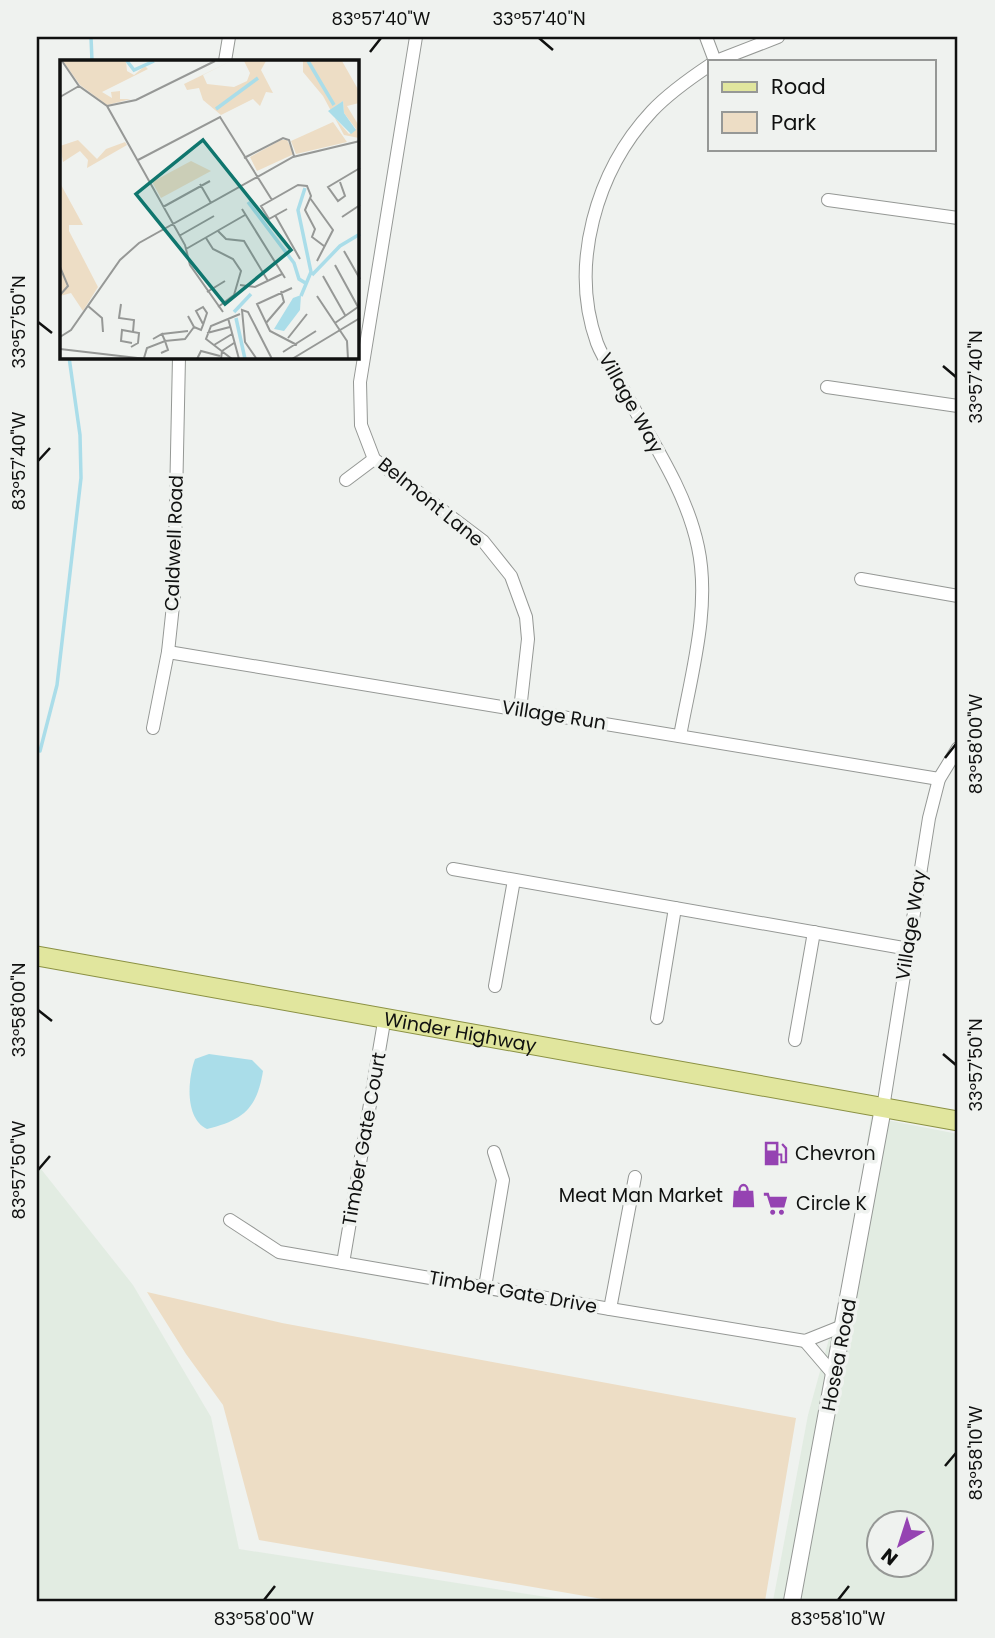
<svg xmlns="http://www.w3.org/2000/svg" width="995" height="1638" font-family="Poppins,sans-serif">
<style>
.built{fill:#e2ece2;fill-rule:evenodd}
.green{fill:#edddc5}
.water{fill:#aadde9}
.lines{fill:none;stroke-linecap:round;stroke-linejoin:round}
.stream{stroke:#aadde9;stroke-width:3.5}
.minor-casing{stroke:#959895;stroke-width:14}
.tertiary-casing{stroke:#959895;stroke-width:18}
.primary-casing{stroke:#8b9143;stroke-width:21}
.minor{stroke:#fff;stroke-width:12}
.tertiary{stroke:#fff;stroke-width:16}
.primary{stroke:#e1e69e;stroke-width:19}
.ticks{fill:none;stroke:#101110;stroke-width:2.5}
.labels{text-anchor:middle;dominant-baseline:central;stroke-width:7;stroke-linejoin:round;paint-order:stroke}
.street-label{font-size:19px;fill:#101110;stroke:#eff2ef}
.poi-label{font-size:19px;fill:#101110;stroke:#eff2ef;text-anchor:start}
.inset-river{fill:none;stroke:#aadde9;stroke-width:3.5}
.inset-road{fill:none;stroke:#969896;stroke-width:2}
.view{fill:#0f766e;fill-opacity:0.15;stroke:#0f766e;stroke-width:3.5}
.inset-edge{fill:none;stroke:#101110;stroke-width:3.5}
.neatline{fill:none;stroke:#101110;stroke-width:2.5}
.ticks-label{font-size:18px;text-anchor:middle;fill:#101110}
</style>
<rect width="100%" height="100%" fill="#eff2ef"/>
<g class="built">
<path d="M871,1117L958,1134V1601H773L808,1415L849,1266ZM880,1522H922V1564H880Z"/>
<polygon points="37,1164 133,1285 211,1417 239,1549 572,1601 37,1601"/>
</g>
<polygon class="green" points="147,1292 282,1323 796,1418 765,1601 614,1601 259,1540 223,1405 186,1354"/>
<path class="water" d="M209,1054L252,1060L263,1071C257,1108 244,1120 207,1129C184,1118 188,1078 195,1059Z"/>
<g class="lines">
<g class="stream">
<polyline points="91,37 92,61"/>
<polyline points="40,751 57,685 81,478 80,435 69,357"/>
</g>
<defs>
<g id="minor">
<polyline points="416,37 360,382 361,425 374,459 483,541 511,576 526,617 528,639 520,710"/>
<polyline points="706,37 715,61"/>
<polyline points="225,61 229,37"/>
<polyline points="716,61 778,37"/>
<polyline points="828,200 958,218"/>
<polyline points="827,387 958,406"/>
<polyline points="346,480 374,459"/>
<polyline points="861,579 958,596"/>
<polyline points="168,652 939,779"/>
<polyline points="153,728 168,652 174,596 179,357"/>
<path d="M680,736C691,675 711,608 698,547C686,490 651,440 623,389C615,375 603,359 597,343C569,265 596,171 652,111C669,93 689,79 710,65"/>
<polyline points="453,869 909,949"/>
<polyline points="495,986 514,880"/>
<polyline points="657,1018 675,908"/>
<polyline points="795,1040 814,932"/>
<polyline points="883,1108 929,818 939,779 958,748"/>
<polyline points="230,1220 279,1252 610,1309 805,1341 845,1325"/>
<polyline points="343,1263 385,1016"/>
<polyline points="485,1287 503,1180 494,1152"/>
<polyline points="610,1309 635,1177"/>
<polyline points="805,1341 835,1376"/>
</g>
<polyline id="tertiary" points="792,1601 883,1108"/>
<g id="primary">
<path id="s1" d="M37,956L958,1121"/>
</g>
</defs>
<use href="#minor" class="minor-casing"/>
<use href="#tertiary" class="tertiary-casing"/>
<use href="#primary" class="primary-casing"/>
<use href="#minor" class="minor"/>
<use href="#tertiary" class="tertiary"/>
<use href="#primary" class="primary"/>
</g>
<path class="ticks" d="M539,38L553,50M370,52L381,38M38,322L52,333M943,366L956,377M38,461L50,448M945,758L956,744M38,1010L52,1021M943,1054L956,1065M38,1170L50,1156M945,1466L956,1453M264,1600L275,1586M838,1600L849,1586"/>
<defs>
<symbol id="fuel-bare" viewBox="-9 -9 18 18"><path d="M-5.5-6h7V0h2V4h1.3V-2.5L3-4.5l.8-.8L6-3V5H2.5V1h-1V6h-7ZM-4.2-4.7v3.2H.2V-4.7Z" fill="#9543b2" stroke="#eff2ef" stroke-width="2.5" paint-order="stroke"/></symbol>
<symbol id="shop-bare" viewBox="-9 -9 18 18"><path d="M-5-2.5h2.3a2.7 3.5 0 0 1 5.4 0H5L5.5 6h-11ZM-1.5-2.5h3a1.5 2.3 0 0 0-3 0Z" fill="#9543b2" stroke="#eff2ef" stroke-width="2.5" paint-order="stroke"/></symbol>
<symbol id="supermarket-bare" viewBox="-9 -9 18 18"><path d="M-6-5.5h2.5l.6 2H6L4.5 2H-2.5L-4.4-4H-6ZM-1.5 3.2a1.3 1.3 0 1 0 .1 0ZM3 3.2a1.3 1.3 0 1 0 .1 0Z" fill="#9543b2" stroke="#eff2ef" stroke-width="2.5" paint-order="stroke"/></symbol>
</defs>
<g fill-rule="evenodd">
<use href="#fuel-bare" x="758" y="1136" width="35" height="35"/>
<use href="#shop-bare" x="726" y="1178" width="35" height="35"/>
<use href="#supermarket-bare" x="758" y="1186" width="35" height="35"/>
</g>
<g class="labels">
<g class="street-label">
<text transform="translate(631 403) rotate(61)">Village Way</text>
<text transform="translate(431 502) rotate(39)">Belmont Lane</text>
<text transform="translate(174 543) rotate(-88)">Caldwell Road</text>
<text transform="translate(554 715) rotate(9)">Village Run</text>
<text transform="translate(911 925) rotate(-81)">Village Way</text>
<text stroke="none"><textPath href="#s1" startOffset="430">Winder Highway</textPath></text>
<text transform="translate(364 1139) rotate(-80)">Timber Gate Court</text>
<text transform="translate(513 1292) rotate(10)">Timber Gate Drive</text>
<text transform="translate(839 1355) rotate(-79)">Hosea Road</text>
</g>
<g class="poi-label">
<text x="795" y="1153">Chevron</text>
<text x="723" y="1195" text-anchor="end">Meat Man Market</text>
<text x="796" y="1203">Circle K</text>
</g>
</g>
<g transform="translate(60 60)">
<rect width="299" height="299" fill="#eff2ef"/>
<path d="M3,1H66L67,11L74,15L85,6L88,9L42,32L52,38L51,32L60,31V39H71L47,45L20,25ZM171,1L143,15L147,24L174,27L187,21L190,13L184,1H206L201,10L213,33L206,32L200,46L193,39L161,55L143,40L139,28L127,30L124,24ZM243,1H282L299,31V43L287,46L299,66V78L284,75L263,36L243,12ZM283,41L284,53L296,69L289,74L269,51ZM273,62L287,82L236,94L231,81ZM18,80L37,99L46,89L65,82L67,85L27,108L28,100L20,91L3,102L0,86ZM221,80H227L234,94L197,111L190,97ZM131,101L151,111L101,138L92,122ZM0,123L23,165H9V171L38,227L23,251L11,233L0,236Z" fill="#edddc5" fill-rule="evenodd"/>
<path d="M283,41L284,53L296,70L291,74L268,51ZM241,235L240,250L224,271L214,269L233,238Z" fill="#aadde9"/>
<path class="inset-river" d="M67,1L74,10L94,1M248,1L274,45M156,49L198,18M188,142L234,203L239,219L247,224M252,215L280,186L300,174M241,236L251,212L238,150L245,128M174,252L191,234M176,258L185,299"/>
<path class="inset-road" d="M2,1L19,26L47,46L125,185L130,205L163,252M0,37L19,26M47,46L76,40L155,1M184,98L223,78L229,80L234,96M78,100L160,57L212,140M280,122L285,136L278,141L268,127L300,108M140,124L151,143M250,138L273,170L257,201M103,147L150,121M182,149L225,218M227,149L209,159L201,146L238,125L247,126L251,136L245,150L255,169L252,177L264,186M215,155L240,199M282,157L300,145M158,171L166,179L184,181L208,221M119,176L154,156M146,178L153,189L173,199L181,211L174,235L158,247M126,189L185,155M284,191L300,219M275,205L298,247M0,207L8,226L0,235M263,216L285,255M180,225L195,227L222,214M232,228L197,244L210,271L237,285M147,232L165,221M257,236L287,281L288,299M61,244L59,258L74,260L73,272M28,246L42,258L43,272M168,258L179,299M206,263L224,242L221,231M275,263L298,247M134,267L141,270L143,265L147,253L143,247L136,251L143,264M147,273L170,267M102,274L128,271M0,277L11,270L60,200L79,183L233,97L300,81M228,278L247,254M93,279L102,274L105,281L125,279L134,267L128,256M154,285L172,274M71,287L78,283L79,273L62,270L61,281L72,283M0,289L86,299M223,292L256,271M84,298L87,288L105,281L108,290L101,293M196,298L185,282L182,250L188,252L212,299M137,299L141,291L160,296M161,299L162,291L174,283M172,299L146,279L151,266L180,254M232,299L300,258"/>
<path class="view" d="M143,80L231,190L165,244L76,134Z"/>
<rect width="299" height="299" class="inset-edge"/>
</g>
<rect width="995" height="1638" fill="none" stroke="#eff2ef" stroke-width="77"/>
<rect x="708" y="60" width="228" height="91" fill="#eff2ef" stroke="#969896" stroke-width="2"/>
<rect x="722" y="82" width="35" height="10" fill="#e1e69e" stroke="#969896" stroke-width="2"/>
<text x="771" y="94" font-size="21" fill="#101110">Road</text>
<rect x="722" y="112" width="35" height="21" fill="#edddc5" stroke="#969896" stroke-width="2"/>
<text x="771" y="130" font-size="21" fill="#101110">Park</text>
<g transform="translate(900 1544) rotate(219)"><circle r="33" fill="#eff2ef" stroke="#969896" stroke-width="2"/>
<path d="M0-5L12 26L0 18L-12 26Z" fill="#9543b2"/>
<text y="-10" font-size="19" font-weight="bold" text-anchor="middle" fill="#101110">N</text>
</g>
<rect x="38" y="38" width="918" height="1562" class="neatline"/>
<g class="ticks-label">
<text x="381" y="25">83°57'40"W</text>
<text x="539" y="25">33°57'40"N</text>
<text transform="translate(19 322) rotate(-90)" y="6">33°57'50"N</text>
<text transform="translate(976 377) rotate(-90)" y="6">33°57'40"N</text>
<text transform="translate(19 461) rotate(-90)" y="6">83°57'40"W</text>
<text transform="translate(976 744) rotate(-90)" y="6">83°58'00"W</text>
<text transform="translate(19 1010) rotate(-90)" y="6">33°58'00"N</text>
<text transform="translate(976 1065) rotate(-90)" y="6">33°57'50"N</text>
<text transform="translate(19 1170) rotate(-90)" y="6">83°57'50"W</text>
<text transform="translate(976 1453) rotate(-90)" y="6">83°58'10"W</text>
<text x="264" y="1625">83°58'00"W</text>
<text x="838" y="1625">83°58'10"W</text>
</g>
</svg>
